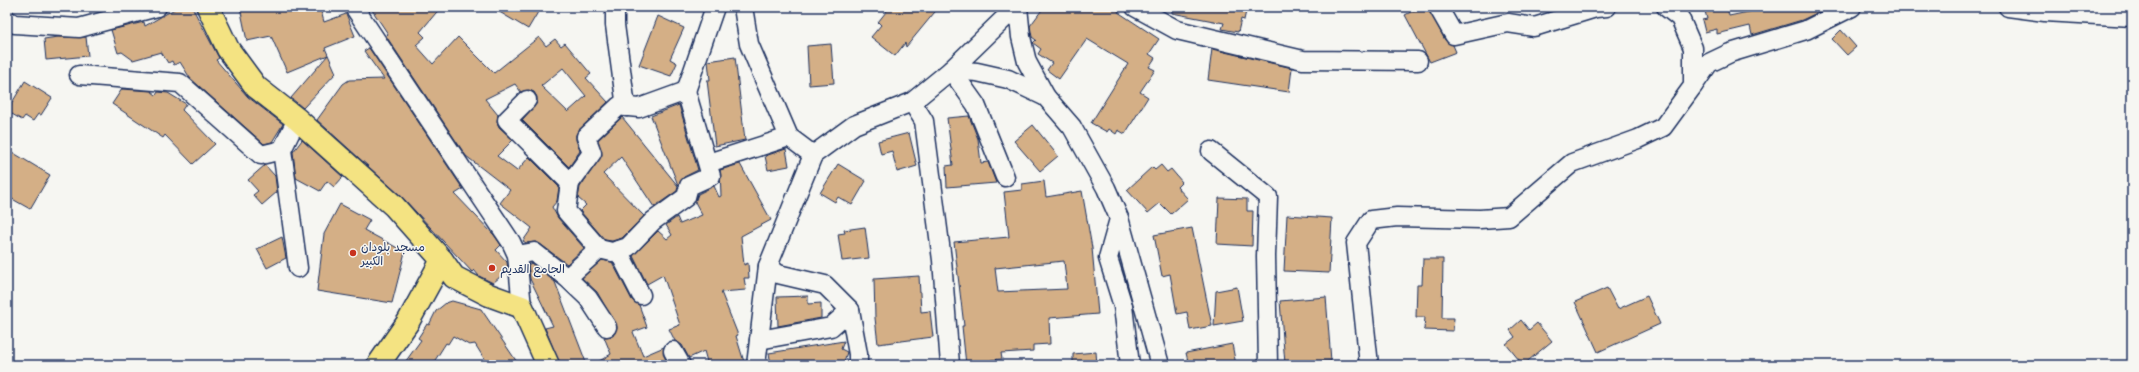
<svg xmlns="http://www.w3.org/2000/svg" width="2139" height="372" font-family="Mali,'Playpen Sans Arabic',sans-serif">
<style>
.building{fill:#d4af86;stroke:#1b2f5e;fill-rule:evenodd}
.lines{fill:none;stroke-linecap:round;stroke-linejoin:round}
.minor-casing{stroke:#1b2f5e;stroke-width:21}
.major-casing{stroke:#1b2f5e;stroke-width:25}
.minor{stroke:#f6f6f2;stroke-width:18}
.major{stroke:#f4e382;stroke-width:22}
.poi-dot{fill:#c8321e;stroke:#f6f6f2;stroke-width:1.5}
.labels{text-anchor:middle;dominant-baseline:central;stroke-width:3;stroke-linejoin:round;paint-order:stroke}
.poi-label{font-size:12px;fill:#1b2f5e;stroke:#f6f6f2;text-anchor:start}
</style>
<rect width="100%" height="100%" fill="#f6f6f2"/>
<filter id="ink" filterUnits="userSpaceOnUse"><feTurbulence type="fractalNoise" baseFrequency=".025" numOctaves="2"/><feDisplacementMap in="SourceGraphic" scale="8" xChannelSelector="R" yChannelSelector="G"/><feConvolveMatrix kernelMatrix="1 2 1 2 8 2 1 2 1" color-interpolation-filters="sRGB"/></filter>
<g filter="url(#ink)">
<g class="building">
<polygon points="178,7 192,7 219,58 216,60 248,97 283,124 272,142 264,144 190,78 180,62 174,65 172,61 168,63 161,52 133,60 122,52 118,53 111,30 144,22 145,26"/>
<polygon points="240,7 320,7 324,22 346,14 347,16 355,36 325,48 336,73 303,108 291,98 328,55 287,72 271,36 247,41"/>
<path d="M370,7H441L420,32L425,37L416,45L433,64L458,37L494,73L539,37L546,46L555,39L561,46L565,43L591,74L586,78L608,102L579,130L576,135V140L580,151L569,167L522,120L537,103V97L534,92L529,90L521,92L515,84L485,99L498,115L497,122L499,127L513,140L497,156L517,171L529,157L559,187L557,201L552,207L558,218L584,248L567,264L540,244L536,242L526,243L523,241L532,228L500,203L510,190L466,156L386,36L388,34ZM563,68L586,96L568,112L541,86Z"/>
<polygon points="491,7 541,7 528,29"/>
<polygon points="890,7 939,7 906,47 905,43 895,56 871,37 881,25 878,22"/>
<polygon points="1044,7 1121,7 1118,12 1159,39 1149,54 1155,58 1149,67 1155,70 1140,92 1148,97 1125,134 1118,130 1116,134 1109,129 1107,132 1091,123 1128,64 1087,39 1059,79 1047,70 1052,63 1038,54 1041,49 1033,43 1036,40 1032,37 1030,26"/>
<polygon points="1172,7 1247,7 1244,20 1241,19 1238,32 1222,29 1224,23 1172,13"/>
<polygon points="1420,7 1428,7 1445,40 1453,45 1456,52 1430,62 1405,15"/>
<polygon points="1727,7 1729,16 1758,10 1758,7 1829,7 1802,20 1752,35 1750,26 1717,34 1717,29 1705,32 1702,20 1707,19 1705,11"/>
<polygon points="658,16 684,28 670,59 677,63 671,76 639,65"/>
<polygon points="1841,30 1856,47 1847,55 1832,39"/>
<polygon points="58,37 86,37 88,56 46,60 44,39"/>
<polygon points="831,44 834,83 809,85 807,46"/>
<polygon points="369,48 463,189 455,194 494,235 501,245 496,250 507,262 508,270 493,283 479,276 474,270 472,272 402,197 317,120 343,84 349,80 384,79 364,51"/>
<polygon points="1212,49 1292,68 1289,92 1208,80"/>
<polygon points="735,57 745,140 715,146 707,80 710,80 708,61"/>
<polygon points="25,81 52,98 41,115 38,114 33,121 25,116 22,120 7,111"/>
<polygon points="122,89 151,91 156,95 158,92 168,93 186,104 182,110 215,144 193,164 165,135 163,138 112,104"/>
<polygon points="679,105 698,170 684,177 678,185 651,116"/>
<polygon points="969,116 978,139 981,163 988,162 996,183 947,187 946,166 953,165 947,118"/>
<polygon points="622,117 678,186 677,191 654,207 621,157 603,174 644,216 622,238 612,241 605,240 580,211 586,205 578,198 580,187 602,155 598,140"/>
<polygon points="1033,125 1058,156 1040,171 1014,141"/>
<polygon points="909,133 917,166 897,172 892,151 881,154 878,141"/>
<polygon points="302,140 343,177 334,187 327,181 320,191 296,178 293,152"/>
<polygon points="7,149 50,175 30,209 7,196"/>
<polygon points="786,149 789,166 768,170 765,156"/>
<polygon points="740,164 771,220 741,236 744,265 748,263 749,278 744,278 746,290 721,292 738,335 736,336 745,365 708,365 704,351 689,358 682,345 675,341 669,329 680,325 663,275 647,284 633,256 658,231 667,239 672,235 666,225 677,217 680,224 702,215 695,202 698,194 714,186 719,197 721,196 720,170"/>
<polygon points="838,164 866,181 852,205 838,197 835,202 820,193"/>
<polygon points="265,165 275,176 277,192 262,205 253,195 258,191 248,180"/>
<polygon points="1161,165 1167,172 1171,169 1182,182 1177,187 1188,199 1171,214 1160,203 1148,213 1127,190 1152,167 1155,170"/>
<path d="M1044,181L1046,197L1082,191L1092,248L1098,314L1049,318L1050,344L1033,345V351L1001,353L1002,359L991,360L992,365H966L962,326H964L954,242L1009,237L1004,192L1022,190V184ZM1064,261L1067,289L998,292L995,268Z"/>
<polygon points="1219,198 1247,199 1247,211 1253,211 1252,246 1217,244"/>
<polygon points="340,204 370,220 364,230 405,252 392,303 317,291 324,234"/>
<polygon points="1287,215 1332,218 1329,273 1284,271"/>
<polygon points="865,227 869,258 842,261 838,234 845,233 844,230"/>
<polygon points="1192,228 1212,326 1190,330 1187,312 1177,314 1170,274 1162,276 1154,235"/>
<polygon points="282,237 286,258 267,268 257,249"/>
<polygon points="1423,259 1443,259 1442,318 1454,318 1453,331 1424,330 1425,317 1416,317 1417,285 1422,285"/>
<polygon points="602,260 612,262 632,300 639,305 647,327 633,332 643,356 664,347 664,356 669,365 593,365 611,354 604,337 613,336 617,327 597,292 582,278"/>
<polygon points="531,263 555,282 587,365 560,365 545,328 553,326 530,279 528,265"/>
<polygon points="919,276 921,312 930,311 933,337 878,344 875,318 874,279"/>
<polygon points="1237,287 1243,321 1214,326 1216,291"/>
<polygon points="1607,288 1618,309 1647,296 1660,324 1598,352 1575,302"/>
<polygon points="808,296 808,304 821,303 821,318 778,326 777,297"/>
<polygon points="1326,297 1331,361 1285,364 1280,301"/>
<polygon points="452,301 481,309 519,365 488,365 475,344 469,345 453,336 448,344 446,343 432,365 403,365 421,340 418,338 427,324 429,325 436,311 446,303"/>
<polygon points="1521,320 1529,330 1537,323 1552,341 1523,365 1506,344 1515,337 1510,330"/>
<polygon points="844,341 841,349 847,352 843,365 771,365 769,353"/>
<polygon points="1232,344 1236,365 1189,365 1186,353"/>
<polygon points="1096,352 1097,365 1073,365 1073,354"/>
</g>
<g class="lines">
<defs>
<g id="minor">
<polyline points="354,7 511,242 517,255 522,307"/>
<polyline points="615,7 615,25 626,107"/>
<polyline points="743,7 749,44 789,137 813,155"/>
<polyline points="1018,7 1021,37 1027,62 1046,97"/>
<polyline points="1135,7 1177,30 1303,60 1418,61"/>
<polyline points="1438,7 1454,35 1508,23 1534,27 1596,8 1607,7"/>
<polyline points="2008,7 2045,12 2132,17"/>
<polyline points="7,20 15,24 79,28 157,7"/>
<polyline points="951,70 977,72 1008,79 1046,97 1072,127 1106,188 1119,218 1160,365"/>
<polyline points="951,70 976,105 1005,177"/>
<polyline points="79,75 180,83 261,155 282,150"/>
<polyline points="1693,86 1709,63 1730,53 1806,30 1852,7"/>
<polyline points="527,100 507,120 570,183 566,211 599,249 567,278"/>
<polyline points="912,102 924,121 942,260 950,365"/>
<polyline points="297,119 282,150 298,268"/>
<polyline points="1211,151 1268,197 1266,256 1268,365"/>
<polyline points="708,163 789,137"/>
<polyline points="570,183 592,153 586,137 619,106 639,108 686,91 715,7"/>
<polyline points="1119,219 1108,258 1123,306 1130,365"/>
<polyline points="599,249 612,252 628,247 653,221 686,197 689,186 711,176 686,91"/>
<polyline points="618,250 641,295"/>
<polyline points="517,255 534,252 567,278 588,298 607,327"/>
<polyline points="768,266 778,274 825,285 850,310 858,354 858,365"/>
<polyline points="759,340 831,327 850,310"/>
<polyline points="673,351 681,365"/>
<polyline points="756,365 768,266 813,155 854,125 912,102 951,70 1016,7"/>
<polyline points="1369,365 1356,243 1371,220 1397,217 1480,219 1509,217 1572,163 1638,139 1663,127 1693,86 1693,48 1680,18 1666,7"/>
</g>
<g id="major">
<polyline points="208,7 228,49 256,87 297,119 394,206 442,260"/>
<polyline points="378,365 408,322 442,260 454,277 489,295 522,307 548,365"/>
</g>
</defs>
<use href="#minor" class="minor-casing"/>
<use href="#major" class="major-casing"/>
<use href="#minor" class="minor"/>
<use href="#major" class="major"/>
</g>
</g>
<g class="poi-dot">
<circle cx="353" cy="253" r="4"/>
<circle cx="492" cy="268" r="4"/>
</g>
<g class="labels">
<g class="poi-label">
<text x="361" y="246">مسجد بلودان<tspan x="361" dy="14">الكبير</tspan></text>
<text x="500" y="268">الجامع القديم</text>
</g>
</g>
<rect width="2139" height="372" fill="none" stroke="#f6f6f2" stroke-width="24"/>
<rect x="12" y="12" width="2115" height="348" fill="none" stroke="#1b2f5e" stroke-width="1.5" filter="url(#ink)"/>
</svg>
